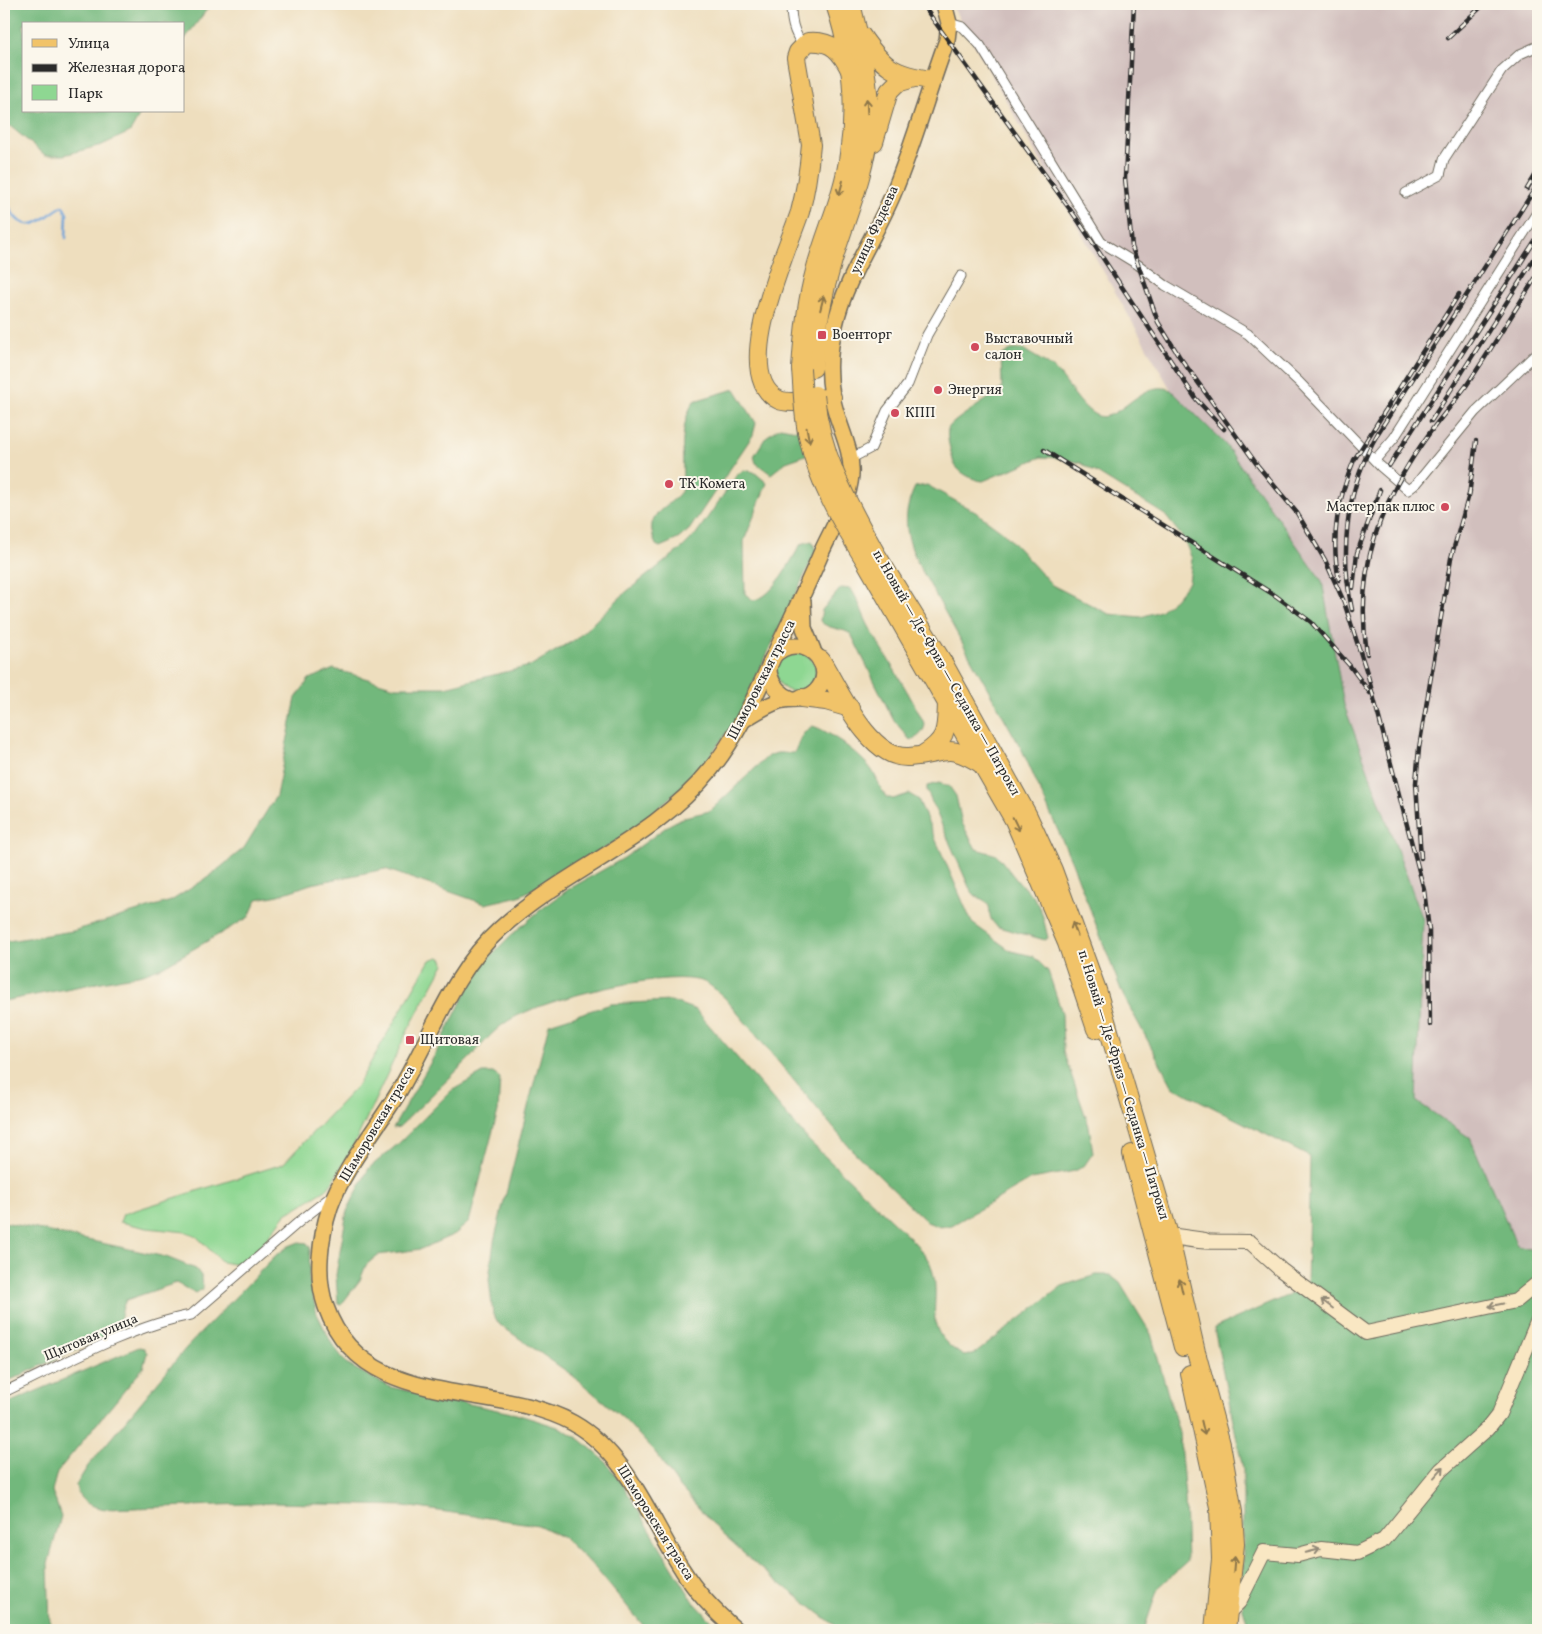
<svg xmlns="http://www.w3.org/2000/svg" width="1542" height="1634" font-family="Vollkorn,serif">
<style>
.industrial{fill:#d1bfbd}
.green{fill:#8ed792;stroke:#5c815e}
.forest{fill:#72b87c;stroke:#4e7254}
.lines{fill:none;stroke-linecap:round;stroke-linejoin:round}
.stream{stroke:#6ba1d8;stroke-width:2.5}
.street-casing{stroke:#6f6a5e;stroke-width:11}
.secondary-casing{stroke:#6f6a5e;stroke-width:16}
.primary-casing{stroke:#6f6a5e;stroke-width:18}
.highway-casing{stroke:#6f6a5e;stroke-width:20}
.street{stroke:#fff;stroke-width:9}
.secondary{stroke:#f9e7c3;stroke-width:14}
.primary{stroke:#f1c369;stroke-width:15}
.highway{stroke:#f1c369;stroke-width:18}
.rail-casing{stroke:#2b2b2b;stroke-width:4.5}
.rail{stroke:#fbf7ec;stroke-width:2.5;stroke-dasharray:8;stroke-linecap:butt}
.highway-bridge-casing{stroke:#6f6a5e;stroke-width:20;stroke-linecap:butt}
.highway-bridge{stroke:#f1c369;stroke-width:18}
.oneway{stroke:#8e774a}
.oneway2{stroke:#928977}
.poi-dot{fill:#d1495b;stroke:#fbf7ec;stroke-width:2}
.labels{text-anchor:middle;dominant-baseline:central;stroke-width:4;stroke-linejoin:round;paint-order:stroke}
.street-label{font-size:14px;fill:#2b2b2b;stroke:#fbf7ec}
.poi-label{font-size:14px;fill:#2b2b2b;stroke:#fbf7ec;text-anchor:start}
</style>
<rect width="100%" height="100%" fill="#fbf7ec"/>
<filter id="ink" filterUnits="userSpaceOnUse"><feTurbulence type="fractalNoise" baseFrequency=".02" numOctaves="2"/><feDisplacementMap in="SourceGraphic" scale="10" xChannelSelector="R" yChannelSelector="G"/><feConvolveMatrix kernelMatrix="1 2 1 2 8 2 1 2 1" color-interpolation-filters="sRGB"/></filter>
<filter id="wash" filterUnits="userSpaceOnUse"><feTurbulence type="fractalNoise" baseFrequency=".0096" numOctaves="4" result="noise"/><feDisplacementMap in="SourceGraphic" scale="20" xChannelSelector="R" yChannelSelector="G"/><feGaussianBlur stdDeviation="1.12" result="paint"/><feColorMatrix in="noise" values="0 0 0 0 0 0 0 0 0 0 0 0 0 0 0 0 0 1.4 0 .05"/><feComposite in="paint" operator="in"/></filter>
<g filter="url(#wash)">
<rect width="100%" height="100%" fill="#eedebe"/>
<polygon class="industrial" points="951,4 1538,4 1538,1251 1517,1246 1470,1138 1416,1101 1423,920 1344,705 1322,581 1225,444 1171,390"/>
<g class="green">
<circle cx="796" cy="672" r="20"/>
<polygon points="439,957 443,959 444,964 407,1032 350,1153 334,1179 326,1190 286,1214 262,1245 243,1260 233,1264 222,1262 195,1235 186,1232 147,1228 120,1222 123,1214 283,1164 357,1086 430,960"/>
</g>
<g class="forest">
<polygon points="4,4 211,4 184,40 184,24 24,24 24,111 142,111 130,132 102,145 64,155 45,155 4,121"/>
<path d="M1023,349C1033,356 1044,361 1053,368C1067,380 1081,410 1098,416C1119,423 1143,377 1171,390L1225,444L1322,581L1344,705L1423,920L1416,1101L1470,1138L1517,1246L1538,1251V1630H1250L1243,1609V1469L1214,1328L1307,1287L1310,1157L1173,1087L1123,995L1072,862L1022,750L916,560C905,532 902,515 915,487L927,485L977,513L1003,532L1052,585L1109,614L1141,617L1160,611L1175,599L1189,582L1192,559L1184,539L1165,515L1081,463L1060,458L1041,457L983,481C972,480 955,471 953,460C951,451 946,438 948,429C950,421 992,398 1002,388L1001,356L1010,350Z"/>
<path d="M735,389L756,423L753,435L689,530L678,539L660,547L656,545C641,511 669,510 682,490C685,460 677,428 694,401Z"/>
<polygon points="780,427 802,431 806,455 786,462 771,474 756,463 754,456 766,437"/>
<path d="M744,470L754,472L767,483L744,541L745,594L753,600C773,599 791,560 801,544L812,541L816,551L737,718L711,755L687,782L634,830L560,876L519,896L485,904L385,869L311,884L279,895L257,899L249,917L164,966L143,974L4,1001V944L8,941L73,931L171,901L210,876L244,848L276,796L296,698L309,679L334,669L395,687H445L530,666L576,639L626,592L682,548L696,534L738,474Z"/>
<path d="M841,588L851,589C860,602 863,617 871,630C889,662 909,692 925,725C923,733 918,738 910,740L893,719L851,634C840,627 829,630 820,621L822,610Z"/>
<path d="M812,726C827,729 865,758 873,772C878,780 880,789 886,797L893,799L909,794L918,799L972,923L1011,951L1033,956L1048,971L1062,1013L1063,1051L1089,1126L1093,1153L1084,1166L1075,1171L1032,1179L952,1225L940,1227L927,1222L851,1149L725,998C719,993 711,985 704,982C668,968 536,1000 505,1023C492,1032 481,1046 470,1058C446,1081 423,1104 399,1127L393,1128L436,1053L472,980L483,964L508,938L539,911L569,889L624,858L669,825L684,817L710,811L768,756L777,753H794L803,734Z"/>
<path d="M939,783L949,786L956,796L962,823L976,849L997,855L1019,883L1033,896L1042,913L1048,938L1045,940L998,927C985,917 993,911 987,903C984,899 980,899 976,896C973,894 971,890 969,887L927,791V786Z"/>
<path d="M671,1001L696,1010L809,1141L916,1244C920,1250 927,1257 930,1263C946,1304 915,1327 964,1356L976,1353L1062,1286L1096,1275H1110L1120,1283L1151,1334L1179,1433L1185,1497L1187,1562L1158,1588L1144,1630H841L760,1568L723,1535L678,1485L655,1452L624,1419L572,1375L500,1325L493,1315L489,1279L494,1241L549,1024L611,1004Z"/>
<polygon points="483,1073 493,1073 500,1078 498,1111 469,1222 455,1234 421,1249 378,1255 366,1265 360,1280 341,1305 338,1304 336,1275 347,1211 369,1168 398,1144 451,1091"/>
<path d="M4,1222L166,1257L196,1269L202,1277L203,1289L195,1293L176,1283L126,1300C120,1311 122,1323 114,1332L4,1383Z"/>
<path d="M299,1242L307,1243L310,1247L309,1279L317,1314L332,1344L348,1365L390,1387L516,1414L561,1428L581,1440L605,1461L624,1487L693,1601L720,1630H647L596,1569L564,1538L538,1525L404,1506L275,1503L105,1509C90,1506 78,1502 76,1485L88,1466L186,1348L275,1256L289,1246Z"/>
<polygon points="139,1347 144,1348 147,1353 143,1368 57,1472 52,1491 61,1516 48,1564 50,1630 4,1630 4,1405"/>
</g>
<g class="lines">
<path class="stream" d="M4,175L6,178C2,195 12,231 36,223C46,219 53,211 63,206L67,214L66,238"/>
</g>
</g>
<g filter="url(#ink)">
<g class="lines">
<defs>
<g id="street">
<path d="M791,4C791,20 793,32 803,45"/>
<polyline points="949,23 963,27 980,45 1101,242 1137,264 1165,285 1248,334 1299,382 1380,466 1408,490 1417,483 1475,412 1538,352"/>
<polyline points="1406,193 1440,175 1444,159 1502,70 1520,54 1538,46"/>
<polyline points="850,459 871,448 887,411 908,384 927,335 961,276"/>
<polyline points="1375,460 1394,438 1538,211"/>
<path d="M4,1392C59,1366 131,1326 191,1315L300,1221L333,1195"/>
</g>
<g id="secondary">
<path d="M1205,1240L1169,1235C1194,1244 1224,1241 1250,1242L1281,1270L1366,1333L1516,1301L1538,1283"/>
<polyline points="1228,1613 1239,1602 1264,1552 1298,1555 1321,1549 1357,1553 1384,1540 1441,1470 1488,1428 1499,1414 1538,1320"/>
</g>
<g id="primary">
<polyline points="803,601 804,628 813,650"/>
<path d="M745,719C756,712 767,705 779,701C792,698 806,701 816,691C838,669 809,636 783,649C758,662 770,691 792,699"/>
<path d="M736,1630C715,1612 696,1592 682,1569C650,1519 628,1454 573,1423C495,1380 363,1413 326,1307C315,1276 320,1238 330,1207C343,1169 377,1128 398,1093C431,1038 452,972 500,929C567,868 653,841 711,769C737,737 754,699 771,662C788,625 806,589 822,551C833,527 849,502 851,475C853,448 836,422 832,396C828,373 829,348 835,325C845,279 875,237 893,194C914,144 928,91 947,40L949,23L944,4"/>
</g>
<g id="highway">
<path d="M861,35C883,67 893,75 932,80"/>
<polyline points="874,142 889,91 897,83 914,78"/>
<path d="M813,368C816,331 822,296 833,260C846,217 866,173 869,128C871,87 861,43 851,4"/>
<path d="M801,369C803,336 806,303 815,271C825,232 844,195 849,154C857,104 851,52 835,4"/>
<path d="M832,397C820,399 790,405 779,400C728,376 788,249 800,212C806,190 809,167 811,145L796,58L798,52L808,42C832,40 841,51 851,72"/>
<polyline points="876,554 944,664 1027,814 1053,870 1097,990 1169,1235 1196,1352 1221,1444 1233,1512 1235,1544 1226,1630"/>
<polyline points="866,562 1014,820 1067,943 1096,1029"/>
<path d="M821,660C839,689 869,760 909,757C949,754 945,741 985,766"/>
<polyline points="802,698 826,701 850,708"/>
<path d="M924,754C948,739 946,729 947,703"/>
<polyline points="1132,1154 1183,1347"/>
<polyline points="1190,1374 1219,1507 1221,1559 1214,1630"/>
</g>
</defs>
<use href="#street" class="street-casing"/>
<use href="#secondary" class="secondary-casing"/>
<use href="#primary" class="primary-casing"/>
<use href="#highway" class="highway-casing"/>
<use href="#street" class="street"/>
<use href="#secondary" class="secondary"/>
<use href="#primary" class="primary"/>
<use href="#highway" class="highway"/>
<defs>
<g id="rail">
<polyline points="922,4 1079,222 1196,399 1224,429"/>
<polyline points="1134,4 1125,178 1132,247 1158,322 1179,356 1258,466 1297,513 1325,560 1344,602 1368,676 1424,890 1429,930 1430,1025"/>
<polyline points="1448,38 1484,4"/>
<polyline points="1527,189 1538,171"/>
<polyline points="1431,421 1538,253"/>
<polyline points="1044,450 1276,596 1311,622 1350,666 1370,693"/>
<polyline points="1389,466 1538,236"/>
<polyline points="1469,496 1476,441"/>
<path d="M1339,580C1330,537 1338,499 1354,460L1459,294"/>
<polyline points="1353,588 1357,553 1380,490"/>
<path d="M1352,610C1339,547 1346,489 1378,433L1538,184"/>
<path d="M1367,654C1354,567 1380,501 1431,431C1442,416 1455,401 1466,386C1491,350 1514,311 1538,274"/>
<polyline points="1421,858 1416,783 1419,748 1451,558 1470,491"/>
</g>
</defs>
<use href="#rail" class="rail-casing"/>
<use href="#rail" class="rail"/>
<defs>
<g id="highway-bridge">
<path d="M801,369C803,392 803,415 808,437C818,483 842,523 866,562"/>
<path d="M815,395C820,455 848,503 876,554"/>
</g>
</defs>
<use href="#highway-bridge" class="highway-bridge-casing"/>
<use href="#highway-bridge" class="highway-bridge"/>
</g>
<defs><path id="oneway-shaft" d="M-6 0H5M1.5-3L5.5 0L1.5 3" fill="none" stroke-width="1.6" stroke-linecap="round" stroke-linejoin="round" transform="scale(1.25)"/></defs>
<g class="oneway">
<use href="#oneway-shaft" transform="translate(867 106) rotate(-93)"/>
<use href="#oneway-shaft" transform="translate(841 188) rotate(105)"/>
<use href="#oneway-shaft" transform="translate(822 303) rotate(-76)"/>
<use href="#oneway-shaft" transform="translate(808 435) rotate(79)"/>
<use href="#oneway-shaft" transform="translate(1016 824) rotate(64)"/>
<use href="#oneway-shaft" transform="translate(1075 929) rotate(-110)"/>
<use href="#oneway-shaft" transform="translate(1181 1286) rotate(-103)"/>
<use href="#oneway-shaft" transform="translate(1203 1428) rotate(77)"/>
<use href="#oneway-shaft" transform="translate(1234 1564) rotate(-85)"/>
</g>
<g class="oneway2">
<use href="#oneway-shaft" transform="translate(1327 1304) rotate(-143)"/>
<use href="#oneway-shaft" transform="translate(1496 1305) rotate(168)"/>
<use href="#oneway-shaft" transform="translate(1439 1472) rotate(-48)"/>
<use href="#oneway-shaft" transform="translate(1313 1551) rotate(-14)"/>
</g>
</g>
<g class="poi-dot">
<rect x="817" y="330" width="10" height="10" rx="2.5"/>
<circle cx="975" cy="347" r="5"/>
<circle cx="938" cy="390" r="5"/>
<circle cx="895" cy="413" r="5"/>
<circle cx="669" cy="484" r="5"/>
<circle cx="1445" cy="507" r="5"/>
<rect x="405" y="1035" width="10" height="10" rx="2.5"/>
</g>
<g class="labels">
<g class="street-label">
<text transform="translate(875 230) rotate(-65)">улица Фадеева</text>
<text transform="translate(946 673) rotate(60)">п. Новый — Де-Фриз — Седанка — Патрокл</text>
<text transform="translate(762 680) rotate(-63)">Шаморовская трасса</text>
<text transform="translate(1123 1085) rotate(73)">п. Новый — Де-Фриз — Седанка — Патрокл</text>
<text transform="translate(378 1124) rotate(-59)">Шаморовская трасса</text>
<text transform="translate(91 1338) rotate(-23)">Щитовая улица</text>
<text transform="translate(655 1523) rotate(58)">Шаморовская трасса</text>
</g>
<g class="poi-label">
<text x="832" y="335">Военторг</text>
<text x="985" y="339">Выставочный<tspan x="985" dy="16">салон</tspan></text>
<text x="948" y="390">Энергия</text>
<text x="905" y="413">КПП</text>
<text x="679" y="484">ТК Комета</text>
<text x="1435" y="507" text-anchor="end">Мастер пак плюс</text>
<text x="420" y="1040">Щитовая</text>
</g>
</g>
<rect width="1542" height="1634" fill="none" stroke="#fbf7ec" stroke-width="20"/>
<rect x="22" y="22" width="162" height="90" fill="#fbf7ec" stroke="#a8a59f"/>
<rect x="32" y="39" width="25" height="8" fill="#f1c369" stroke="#a8a59f"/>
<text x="68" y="48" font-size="15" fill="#2b2b2b">Улица</text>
<rect x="32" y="64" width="25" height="8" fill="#2b2b2b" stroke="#a8a59f"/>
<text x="68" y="72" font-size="15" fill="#2b2b2b">Железная дорога</text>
<rect x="32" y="85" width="25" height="15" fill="#8ed792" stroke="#a8a59f"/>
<text x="68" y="98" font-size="15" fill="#2b2b2b">Парк</text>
</svg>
